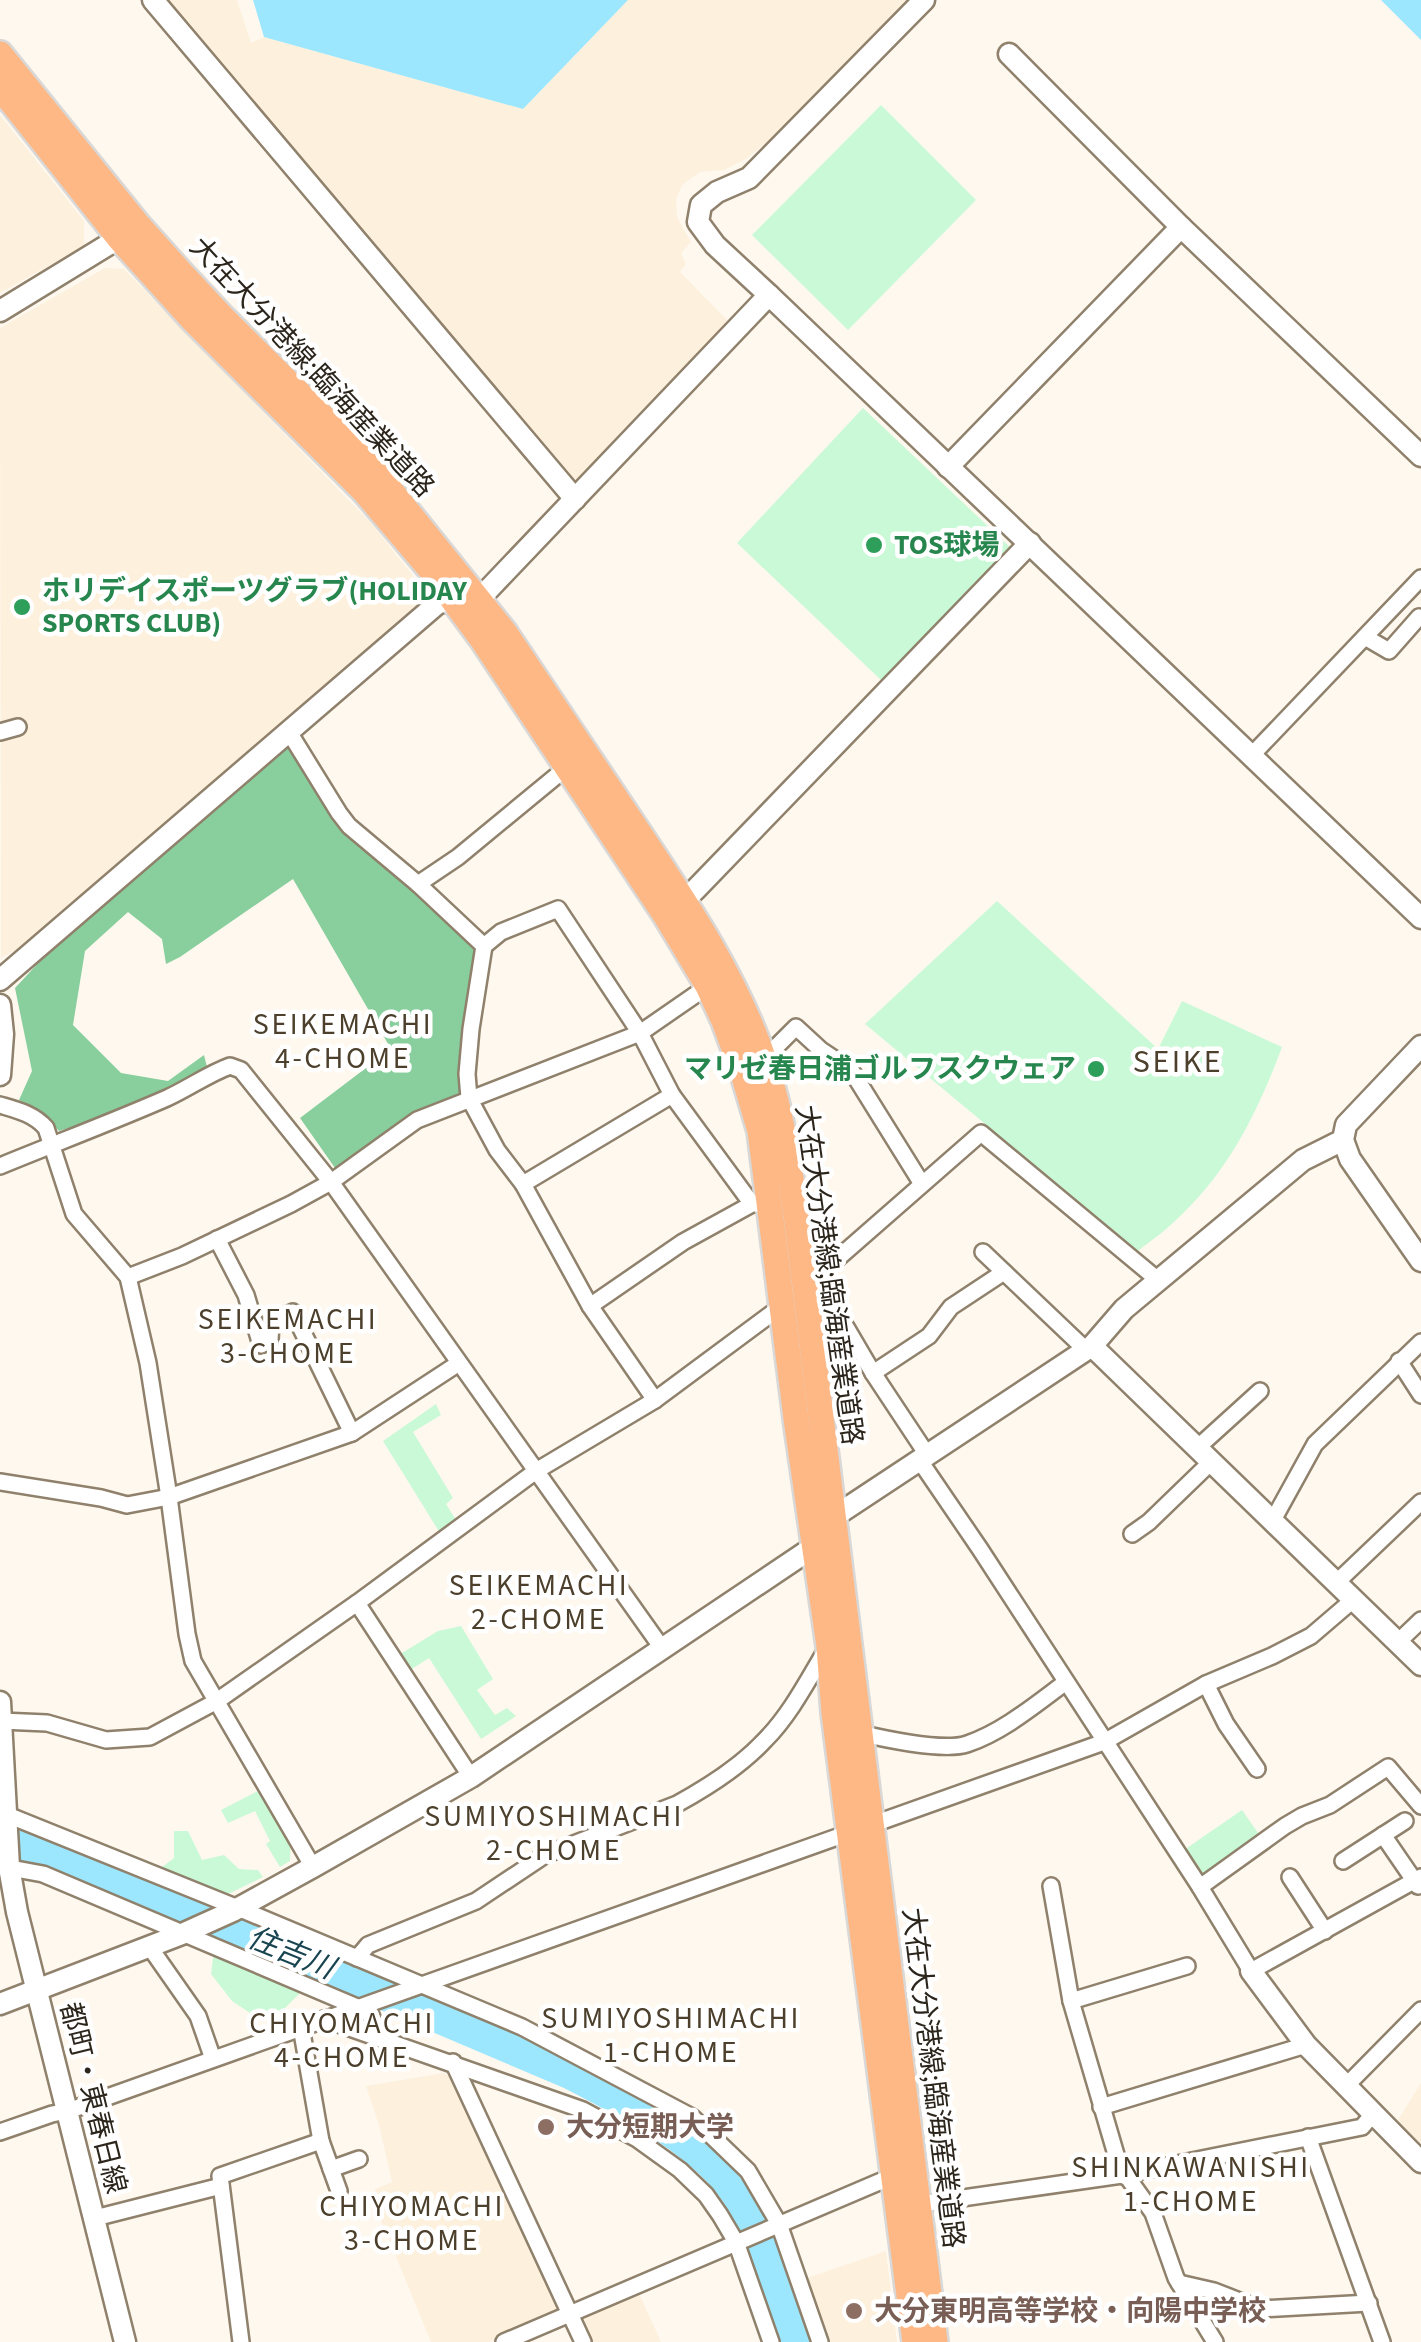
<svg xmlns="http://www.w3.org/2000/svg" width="1421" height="2342" font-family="'Source Sans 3','Noto Sans JP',sans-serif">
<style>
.built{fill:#fdf1de}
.green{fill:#c9f9d6}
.forest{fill:#88cf9d}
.water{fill:#9ce7fe}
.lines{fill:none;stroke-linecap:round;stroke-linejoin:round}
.minor-casing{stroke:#8f816b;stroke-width:20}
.tertiary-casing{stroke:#8f816b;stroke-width:25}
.primary-casing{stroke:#d9d8d6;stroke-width:30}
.minor{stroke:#fff;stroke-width:15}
.tertiary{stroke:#fff;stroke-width:20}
.primary{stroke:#fdb886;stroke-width:25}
.leisure-dot{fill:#2e9e5b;stroke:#fff;stroke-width:4}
.education-dot{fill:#8d6e63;stroke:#fff;stroke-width:4}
.labels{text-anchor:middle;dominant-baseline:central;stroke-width:9;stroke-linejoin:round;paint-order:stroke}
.street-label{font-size:28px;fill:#2b251c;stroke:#fff}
.leisure-label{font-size:28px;font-weight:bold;fill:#27864d;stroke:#fff;text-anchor:start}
.education-label{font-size:28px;font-weight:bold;fill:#785e54;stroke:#fff;text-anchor:start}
.neighbourhood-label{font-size:30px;letter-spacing:2.5px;fill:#4c3f2b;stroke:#fff}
.water-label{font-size:30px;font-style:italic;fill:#194551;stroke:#fff}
.quarter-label{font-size:32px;letter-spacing:2.5px;fill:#4c3f2b;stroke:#fff}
</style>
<rect width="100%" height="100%" fill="#fff8ef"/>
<g class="built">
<polygon points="164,0 237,0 251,43 264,37 523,109 628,0 908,0 787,126 746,159 724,170 700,172 682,185 676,200 677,217 691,242 681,253 686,264 680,272 732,325 582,480 566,478"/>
<polygon points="0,115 84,221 84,246 0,293"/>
<polygon points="105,268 124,269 372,524 421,586 419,603 21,947 1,958 0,328"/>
<polygon points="444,2073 451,2077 559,2309 555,2315 489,2342 431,2342 380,2218 375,2189 392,2182 379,2125 366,2086"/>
<polygon points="1421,2083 1421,2147 1396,2123"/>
<polygon points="886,2251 897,2342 826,2342 804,2279"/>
<polygon points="638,2291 661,2342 593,2342 582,2319 584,2314"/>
</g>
<g class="green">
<polygon points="881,105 976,200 848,330 752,235"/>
<polygon points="863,408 1011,548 882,681 737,543"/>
<path d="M997,901L1158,1049L1182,1001L1282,1047C1258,1112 1228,1173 1175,1221C1164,1232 1150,1241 1138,1251L865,1024Z"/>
<polygon points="436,1404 441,1415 413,1432 453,1498 446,1504 456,1520 440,1533 383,1441"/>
<polygon points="461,1626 493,1679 477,1690 495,1715 507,1708 516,1716 481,1739 429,1658 407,1672 397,1656 438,1631"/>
<polygon points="262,1789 291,1831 290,1861 280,1867 266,1844 270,1841 255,1811 228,1823 221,1810"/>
<polygon points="1242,1810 1261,1837 1205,1876 1199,1874 1184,1850"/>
<polygon points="174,1831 188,1831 202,1860 224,1855 239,1869 258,1870 263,1877 220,1898 167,1875 162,1867 174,1858"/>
<polygon points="214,1950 306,1987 283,2010 253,2015 232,2001 211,1974"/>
</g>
<polygon class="forest" points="291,743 345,829 480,948 465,1094 413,1118 335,1168 300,1118 391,1049 293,879 180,957 166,964 162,939 128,912 85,951 73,1025 121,1073 168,1081 204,1055 208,1071 133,1108 59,1131 46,1117 19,1100 32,1071 15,988 56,944"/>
<g class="water">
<polygon points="253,0 628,0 523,109 264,37"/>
<polygon points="1381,0 1421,0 1421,40"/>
<path d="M0,1824L54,1842C173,1891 293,1940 412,1990C518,2035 663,2087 739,2176C778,2222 792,2287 812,2342H779C762,2295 750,2240 721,2199C688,2152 614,2114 564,2088L96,1889L0,1855Z"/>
</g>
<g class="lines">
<defs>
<g id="minor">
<polyline points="1365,637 1389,651 1419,617 1421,618"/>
<polyline points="0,732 18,727"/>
<polyline points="289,732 339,813 349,826 418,884 484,946 471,1029 467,1074 469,1098 497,1150 523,1184 590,1306 655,1400"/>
<polyline points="1251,756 1421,578"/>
<polyline points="418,884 458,857 566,768"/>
<polyline points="484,946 501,932 558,909 640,1033 672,1095 752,1204"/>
<polyline points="760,1063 796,1027 821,1050 851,1070 922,1184"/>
<path d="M0,1105C17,1110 34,1114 46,1128L74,1214L128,1277L148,1363L169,1497L187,1634L193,1661L313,1867"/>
<path d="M0,1166C56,1143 112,1122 167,1098C189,1088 208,1074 230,1066L241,1070L331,1182L662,1648"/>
<polyline points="523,1184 672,1095"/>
<polyline points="217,1239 246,1295 261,1345 270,1340 271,1323 293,1312 352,1433"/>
<polyline points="983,1252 1086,1350"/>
<polyline points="128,1277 182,1256 291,1204 331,1182 417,1120 640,1033 708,986"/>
<polyline points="814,1279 826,1293 873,1373 928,1456"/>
<polyline points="805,1287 981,1133 1158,1280"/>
<polyline points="590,1306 683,1242 752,1204 761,1204"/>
<polyline points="1399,1361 1421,1395"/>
<polyline points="873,1373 929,1336 951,1307 1004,1272"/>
<polyline points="1196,1449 1260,1391"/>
<polyline points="920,1461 980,1549 1200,1887 1251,1971 1421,1877"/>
<polyline points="0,1482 101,1498 127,1505 169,1497 352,1433 459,1363"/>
<polyline points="1272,1522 1315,1444 1421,1342"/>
<polyline points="1132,1534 1149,1522 1210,1463"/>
<polyline points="1336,1583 1421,1502"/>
<polyline points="357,1603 471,1777"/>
<polyline points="1397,1643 1421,1620"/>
<polyline points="1206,1684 1226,1724 1257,1769"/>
<polyline points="1,1721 47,1723 106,1740 150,1737 217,1701 357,1603 536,1471 655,1400 783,1305"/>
<path d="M859,1733C885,1739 943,1752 967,1744C1003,1732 1036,1704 1066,1682"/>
<polyline points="0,1812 238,1908 522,2027 692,2117 748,2171 779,2224 820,2342"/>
<polyline points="1383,1835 1418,1886"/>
<polyline points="1343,1861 1405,1821"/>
<polyline points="0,1866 43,1874 357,2007 371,2015 381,2039"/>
<polyline points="1290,1877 1325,1931"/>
<polyline points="1051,1886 1071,2001 1122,2175 1128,2178 1153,2213 1176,2278 1215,2342"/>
<polyline points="1200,1887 1285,1826 1302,1816 1330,1805 1388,1767 1421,1806"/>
<polyline points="149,1946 198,2016 213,2059"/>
<path d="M357,1958L368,1945L476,1901L545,1855L677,1804C708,1787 741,1766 765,1740C790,1715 808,1680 826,1650"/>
<polyline points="1071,2001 1187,1966"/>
<polyline points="324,2019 583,2110 637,2139 680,2170 706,2195 720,2215 736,2242 771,2342"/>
<polyline points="301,2027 321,2141 339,2191"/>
<polyline points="453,2062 583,2342"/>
<polyline points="1345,2087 1421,2010"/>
<polyline points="1101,2107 1306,2045"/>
<polyline points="0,2132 52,2114 68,2111 1104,1742 1206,1684 1272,1656 1311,1636 1353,1600"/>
<polyline points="1308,2137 1382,2342"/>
<polyline points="331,2169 359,2159"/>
<polyline points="914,2205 1122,2175 1362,2127 1373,2114"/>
<polyline points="95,2218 221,2186"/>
<polyline points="1179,2283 1214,2291 1260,2309 1369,2303"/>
<polyline points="241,2342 220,2176 321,2141"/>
<polyline points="504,2342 893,2176 901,2175"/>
</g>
<g id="tertiary">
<polyline points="153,0 575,499"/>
<polyline points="1009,54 1181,227 1421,456"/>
<polyline points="769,295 715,245 698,222 701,205 717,192 749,178 924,0"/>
<polyline points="0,311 129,232"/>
<polyline points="948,467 1181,227"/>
<polyline points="673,911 695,890 1030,543"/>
<path d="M0,980L437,604C453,596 471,600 487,591L769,295L1421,918"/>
<polyline points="0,1005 3,1034 0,1075"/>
<polyline points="1421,1046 1346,1125 1343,1140 1350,1159 1421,1261"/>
<polyline points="1092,1346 1421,1665"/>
<polyline points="0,1702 9,1867 17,1912 125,2342"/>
<polyline points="1251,1971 1306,2045 1421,2162"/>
<polyline points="0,2004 182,1934 233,1911 313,1867 471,1777 815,1546 832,1518 1092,1346 1124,1309 1303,1160 1343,1140"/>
</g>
<g id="primary">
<path d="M0,54L138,225L181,273L223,318L355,449L383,481L505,633C550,701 596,768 641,836C689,908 737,980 765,1063C789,1135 795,1212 805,1287L935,2342"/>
<polyline points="0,87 120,239 192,319 365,492 431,570 482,639 666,916 708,986 724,1021 742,1070 760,1131 797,1426 829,1646 834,1713 915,2342"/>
</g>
</defs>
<use href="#minor" class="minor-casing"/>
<use href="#tertiary" class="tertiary-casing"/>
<use href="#primary" class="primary-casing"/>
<use href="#minor" class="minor"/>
<use href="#tertiary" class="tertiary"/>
<use href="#primary" class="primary"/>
</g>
<g class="leisure-dot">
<circle cx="874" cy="545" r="10"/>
<circle cx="22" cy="607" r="10"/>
<circle cx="1096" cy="1069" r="10"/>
</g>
<g class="education-dot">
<circle cx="546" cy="2127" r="10"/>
<circle cx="854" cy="2311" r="10"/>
</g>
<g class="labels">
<g class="street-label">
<text transform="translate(312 367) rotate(47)">大在大分港線;臨海産業道路</text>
<text transform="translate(829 1275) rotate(82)">大在大分港線;臨海産業道路</text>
<text transform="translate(933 2078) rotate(83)">大在大分港線;臨海産業道路</text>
<text transform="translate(93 2098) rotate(76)">都町・東春日線</text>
</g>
<g class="leisure-label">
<text x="894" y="545">TOS球場</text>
<text x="42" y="591">ホリデイスポーツグラブ(HOLIDAY<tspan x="42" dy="32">SPORTS CLUB)</tspan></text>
<text x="1076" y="1069" text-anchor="end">マリゼ春日浦ゴルフスクウェア</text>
</g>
<g class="education-label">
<text x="566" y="2127">大分短期大学</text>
<text x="874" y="2311">大分東明高等学校・向陽中学校</text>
</g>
<g class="neighbourhood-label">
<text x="343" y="1024">SEIKEMACHI<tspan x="343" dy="34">4-CHOME</tspan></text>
<text x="288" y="1319">SEIKEMACHI<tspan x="288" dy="34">3-CHOME</tspan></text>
<text x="539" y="1585">SEIKEMACHI<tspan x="539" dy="34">2-CHOME</tspan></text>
<text x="554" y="1816">SUMIYOSHIMACHI<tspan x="554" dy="34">2-CHOME</tspan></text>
<text x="671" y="2018">SUMIYOSHIMACHI<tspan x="671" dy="34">1-CHOME</tspan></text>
<text x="342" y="2023">CHIYOMACHI<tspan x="342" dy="34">4-CHOME</tspan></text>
<text x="1191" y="2167">SHINKAWANISHI<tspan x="1191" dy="34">1-CHOME</tspan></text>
<text x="412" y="2206">CHIYOMACHI<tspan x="412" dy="34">3-CHOME</tspan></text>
</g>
<g class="water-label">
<text transform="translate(291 1953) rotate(22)">住吉川</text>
</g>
<g class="quarter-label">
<text x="1178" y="1062">SEIKE</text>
</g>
</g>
</svg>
